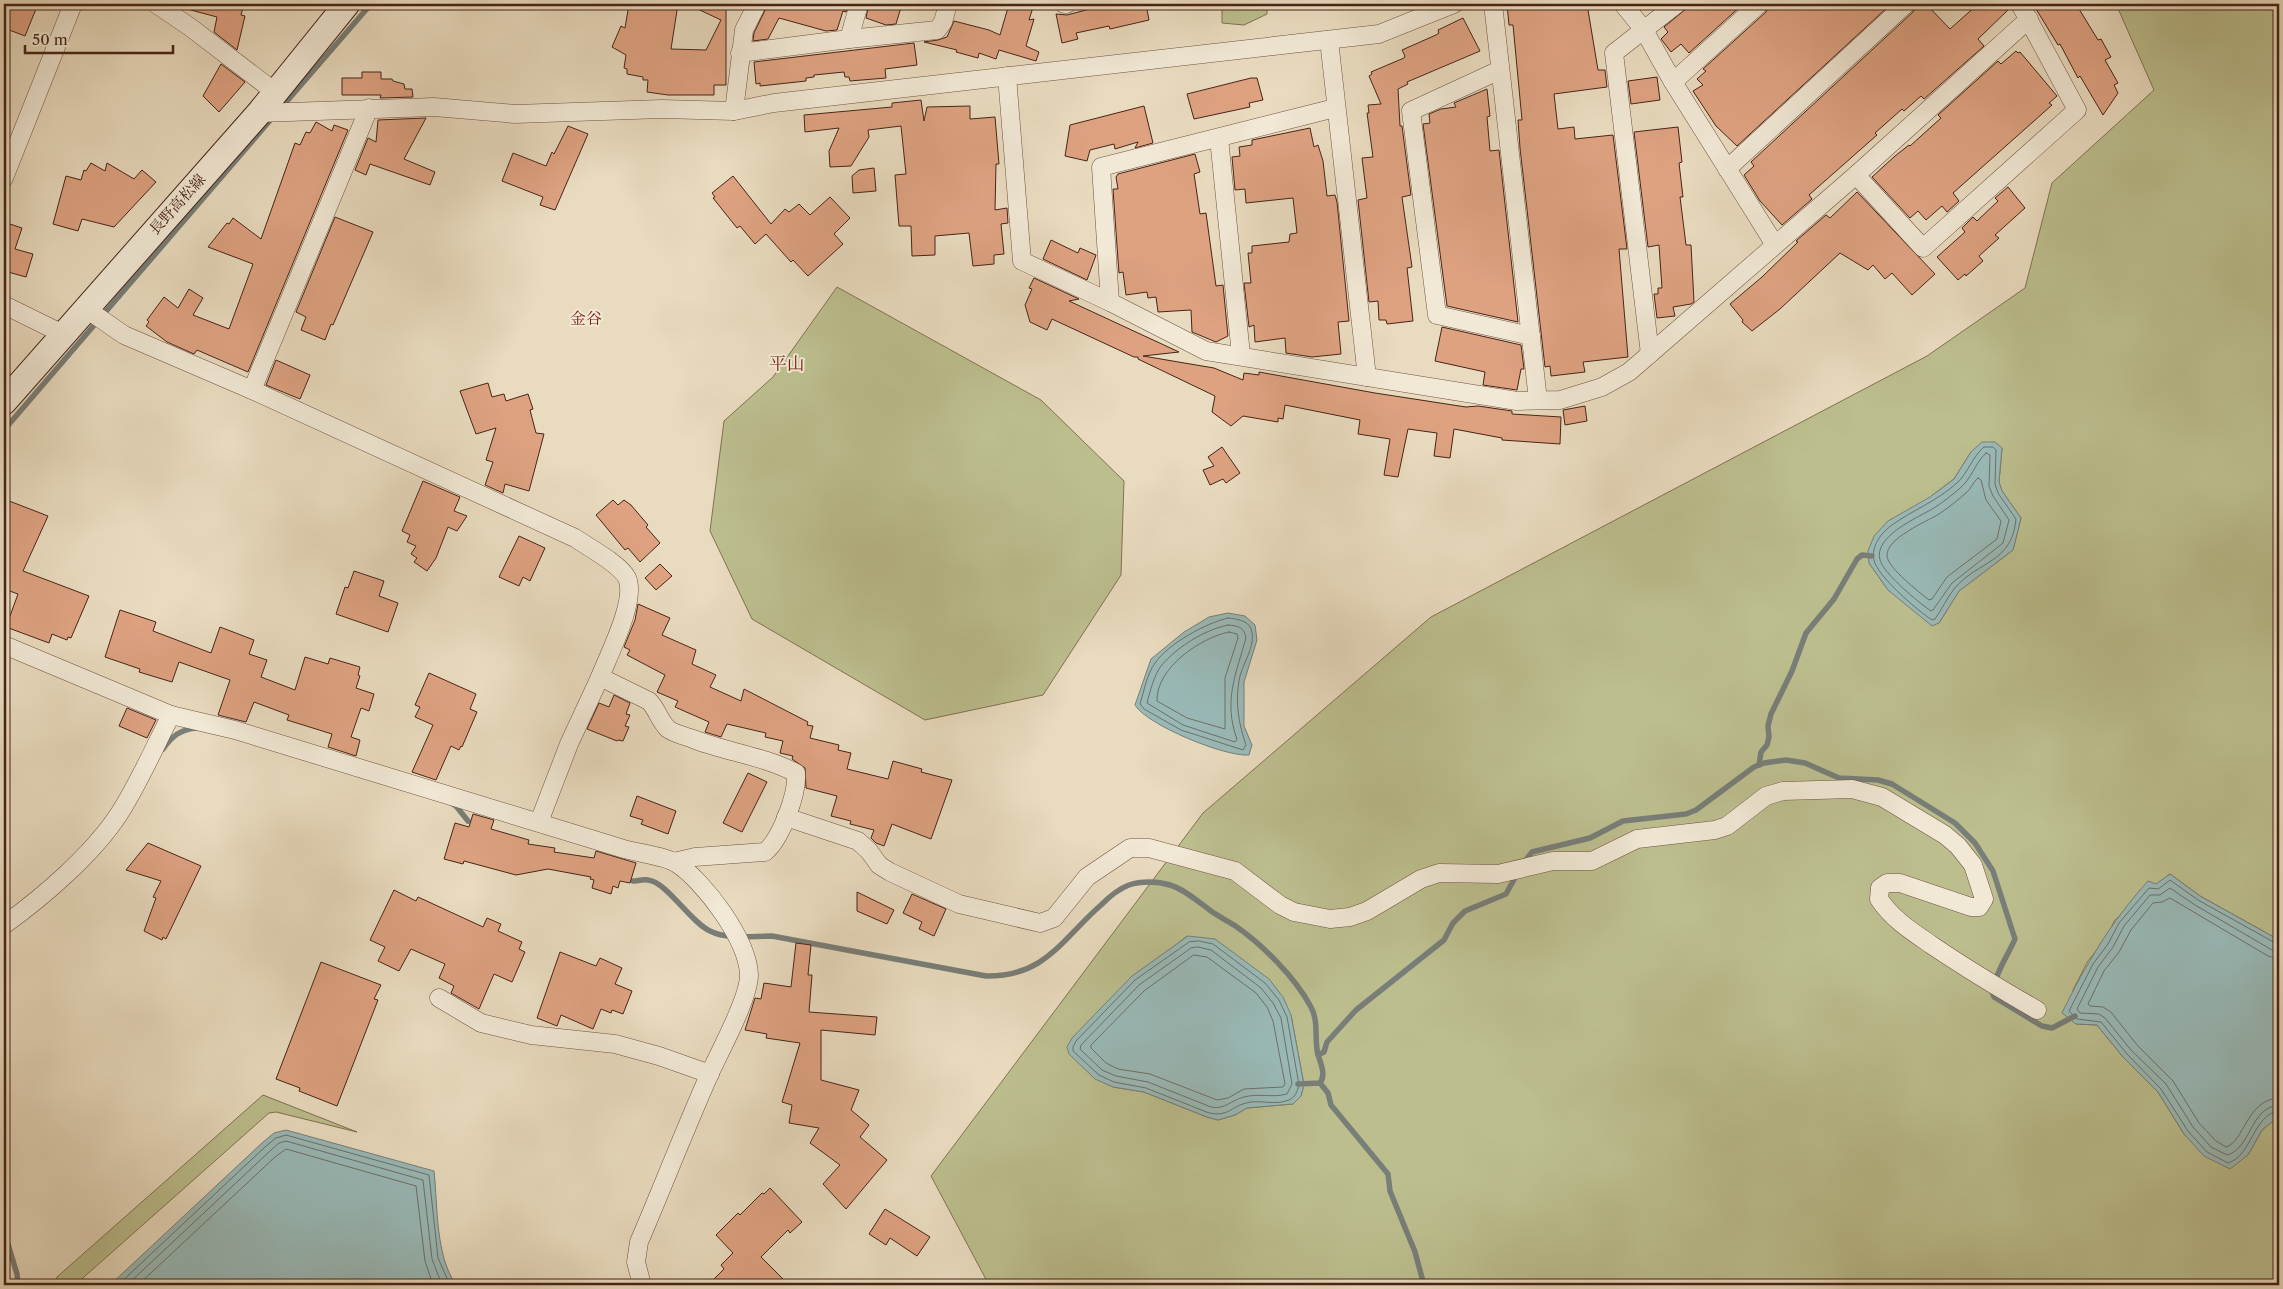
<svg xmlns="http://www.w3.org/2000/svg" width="2283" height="1289" font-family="'Libre Caslon Text','Noto Serif JP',serif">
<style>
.green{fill:#bcbe8e;stroke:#827152;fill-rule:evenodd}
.water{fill:#99bab8;stroke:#787e78}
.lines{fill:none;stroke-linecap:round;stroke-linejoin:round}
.shore{stroke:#706f68;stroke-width:1}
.stream{stroke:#787e78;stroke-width:5.5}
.building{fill:#dea281;stroke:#472417}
.minor-casing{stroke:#705241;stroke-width:19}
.secondary-casing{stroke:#472417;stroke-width:27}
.minor{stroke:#f1e8d5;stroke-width:18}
.secondary{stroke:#f1e8d5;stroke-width:25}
.labels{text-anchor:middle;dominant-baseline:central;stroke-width:4;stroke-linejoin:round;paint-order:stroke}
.street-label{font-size:15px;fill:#472417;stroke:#f1e8d5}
.neighbourhood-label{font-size:16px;fill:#7a1f14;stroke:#f1e8d5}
.quarter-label{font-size:18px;fill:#7a1f14;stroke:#f1e8d5}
</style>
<rect width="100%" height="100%" fill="#e9dbbf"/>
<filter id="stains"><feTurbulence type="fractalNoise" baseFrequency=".004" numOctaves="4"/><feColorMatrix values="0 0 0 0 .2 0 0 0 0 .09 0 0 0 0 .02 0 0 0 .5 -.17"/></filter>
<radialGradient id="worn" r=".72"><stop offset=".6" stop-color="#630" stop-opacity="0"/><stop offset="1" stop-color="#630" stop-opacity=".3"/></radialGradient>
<g class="green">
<polygon points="1222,4 1267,4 1267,14 1244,25 1222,23"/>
<path d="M2116,4H2279V940L2200,896L2170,874L2115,920L2104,941L2088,961L2073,990L2076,1024L2097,1025L2123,1057L2158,1092L2184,1134L2248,1155L2262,1130L2279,1116V1285H989L931,1176L1203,813L1431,617L1927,356L2025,288L2052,183L2154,90ZM2002,448L1999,482L2002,491L2021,518L2013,550L1959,591L1939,623L1888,590L1869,563L1930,497L1954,479L1971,452ZM1187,936L1291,1015L1304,1085L1301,1096L1293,1104L1247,1108L1235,1115L1218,1120L1207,1117L1144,1092L1113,1087L1161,957Z"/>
<polygon points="837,287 1041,400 1124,481 1121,575 1043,695 925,720 752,619 710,531 724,421 773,377"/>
<polygon points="263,1095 357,1132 276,1112 269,1113 75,1285 54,1285 57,1277"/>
</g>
<g class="water">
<polygon points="1982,442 1995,442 2002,448 1999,482 2002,491 2021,518 2013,550 1959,591 1939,623 1932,626 1888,590 1869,563 1868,551 1874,536 1888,521 1930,497 1954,479 1971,452"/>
<path d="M1228,613L1245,616L1255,625L1257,640L1244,682V726L1252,745L1249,755C1225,757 1147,725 1135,705L1151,659L1184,632L1209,617Z"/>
<path d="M2170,874L2200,896L2279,940V1116L2262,1130L2248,1155L2230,1169L2204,1156L2184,1134L2158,1092L2123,1057L2097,1025L2076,1024L2062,1013C2086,964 2111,922 2148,881L2156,884Z"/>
<polygon points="1188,936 1215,939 1269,979 1283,997 1291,1015 1304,1085 1301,1096 1293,1104 1247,1108 1235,1115 1218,1120 1207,1117 1144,1092 1113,1087 1095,1079 1069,1054 1067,1047 1072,1038 1132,976"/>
<path d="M286,1130L434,1171C438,1207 435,1254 456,1285H110L262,1143L274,1133Z"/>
</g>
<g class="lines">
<g class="shore">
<path d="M1984,447H1993L1996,450L1995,484L1998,493L2016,519C2012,564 1978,560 1954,589C1947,598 1942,609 1935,619L1932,620C1918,611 1877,576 1874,560C1871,546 1881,533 1892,525C1913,510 1937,501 1957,483C1968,473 1972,457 1984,447Z"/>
<path d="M1986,453L1990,455L1989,486L1993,496L2009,520L2003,543L1952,583L1933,610L1931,611C1918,602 1884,574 1880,560C1873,536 1919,517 1934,508C1943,502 1951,496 1959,489C1971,480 1975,463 1986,453Z"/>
<path d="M1978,478L1981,480L1986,500L2001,521L1997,539L1947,577L1932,599L1929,600C1919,592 1888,568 1887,556C1886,538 1926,522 1939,514C1948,508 1958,500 1966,493C1971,489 1973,482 1978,478Z"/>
<path d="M1228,618C1236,619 1248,620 1251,629C1257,646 1241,665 1239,681C1235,703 1239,725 1246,745L1243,750L1181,730L1144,709L1140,704C1144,691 1147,674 1155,663C1168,644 1206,623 1228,618Z"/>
<path d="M1228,625C1239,626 1244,627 1246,638C1236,674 1223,701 1237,739L1235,742L1183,725L1147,703C1150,692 1154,675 1161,666C1177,647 1204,630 1228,625Z"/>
<path d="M1229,632L1237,634L1238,638L1225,678V729L1187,718L1157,701C1156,668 1200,638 1229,632Z"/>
<path d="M1199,941L1213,944L1265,983L1279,1000L1287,1017L1299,1085C1297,1091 1296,1097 1289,1100C1275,1106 1259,1099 1246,1103C1230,1107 1229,1117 1209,1113L1146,1088L1114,1082L1099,1075L1073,1051V1047L1076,1041L1135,980L1189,942Z"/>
<path d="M2279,945L2198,900L2170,880L2158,889L2149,888L2119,923L2108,944L2093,964L2069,1011L2077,1019L2101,1022L2127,1054L2161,1089L2188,1131L2207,1152L2228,1163C2252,1156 2253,1114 2279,1111"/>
<path d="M1198,947L1211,950L1261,988L1273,1003L1281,1018L1292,1084L1287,1094C1273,1098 1258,1093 1244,1097C1231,1100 1225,1110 1211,1107L1148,1082L1116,1076L1102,1070L1080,1049L1081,1045L1139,985L1191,948Z"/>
<path d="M2279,951L2272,950L2195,905L2170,888L2160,895H2150L2124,926L2113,947L2098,967L2077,1009L2080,1013L2099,1014L2105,1018L2131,1050L2166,1084L2193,1127L2211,1147L2227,1155C2251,1149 2250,1107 2279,1105"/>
<polygon points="1194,955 1207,957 1256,993 1267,1007 1273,1021 1285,1084 1283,1087 1244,1089 1228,1098 1217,1100 1150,1074 1118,1069 1106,1063 1091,1048 1091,1045 1144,991"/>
<path d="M2279,959L2268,956L2170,898L2162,902L2153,903L2131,930L2119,952L2104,971L2088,1004L2090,1006L2103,1007L2111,1012L2137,1045L2173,1081L2199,1123L2216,1141L2226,1147C2244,1142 2247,1099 2279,1098"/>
<polyline points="118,1285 266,1146 276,1138 286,1135 429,1175 438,1258 450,1285"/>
<polyline points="127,1285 270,1151 279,1143 286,1141 423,1180 432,1259 442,1285"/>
<polyline points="138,1285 275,1157 286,1149 416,1186 425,1261 433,1285"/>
</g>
<g class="stream">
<polyline points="281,108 371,4"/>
<polyline points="4,430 273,117"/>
<path d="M163,749C172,736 181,729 197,728"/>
<polyline points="1759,765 1761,752 1767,745 1769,737 1768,726 1771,714 1792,671 1806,633 1834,599 1857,559 1862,555 1872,556"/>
<polyline points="451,803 456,806 468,821"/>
<path d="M1522,865L1532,852L1590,838L1623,821L1686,814L1696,810L1754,767L1764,763L1786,760L1805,763L1839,778L1878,780L1892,784L1955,823L1975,843L1993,871L2015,939C2007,957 1995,974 1992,992L1994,997L2042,1026L2052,1028L2075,1016"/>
<path d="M633,881C637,881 643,879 648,880C667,882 690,922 710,931C728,940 752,936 772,936L986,976C1045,977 1062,939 1101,905C1109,897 1118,889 1129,885C1141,881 1157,881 1170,885C1184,889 1199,902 1211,911C1218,916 1226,920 1234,925C1262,944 1295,977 1311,1007C1319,1022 1314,1039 1318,1055"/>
<polyline points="1320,1083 1328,1093 1331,1105 1388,1174 1390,1191 1415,1252 1424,1285"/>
<path d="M1298,1084L1320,1083C1326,1075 1321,1064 1318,1055L1324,1052L1327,1042L1356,1010L1444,940L1453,923L1465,911L1506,894L1517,874"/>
<polyline points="4,1231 17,1274 18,1285"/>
</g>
</g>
<g class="building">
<polygon points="4,4 38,4 25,36 4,28"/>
<polygon points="187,4 244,4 241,15 245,16 237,50 214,32 217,17 187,9"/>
<polygon points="629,4 678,4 671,49 706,50 721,20 687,4 726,4 726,85 714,85 714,95 668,95 647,92 648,80 643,80 643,77 627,74 627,69 624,68 626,55 612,47 621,26 625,28"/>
<polygon points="768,4 848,4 846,12 843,11 837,30 826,31 779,18 768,39 753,41 754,33"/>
<polygon points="869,4 902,4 896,24 886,25 866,18"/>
<polygon points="1009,4 1034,4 1029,20 1034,19 1026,46 1039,52 1036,61 999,50 996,59 979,53 978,58 956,52 957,50 924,42 938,40 947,37 954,21 989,30 1000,35"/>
<polygon points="1109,4 1146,4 1149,20 1110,29 1109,26 1076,33 1078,39 1062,43 1056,14 1067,15"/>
<polygon points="1507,4 1587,4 1598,70 1605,70 1607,87 1554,94 1558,129 1574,127 1575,139 1613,135 1627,249 1619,249 1628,357 1583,362 1585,372 1551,376 1550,366 1545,367 1520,148 1518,120 1522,120 1513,25 1509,25"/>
<polygon points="1692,4 1743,4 1689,53 1681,44 1671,52 1661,39 1668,32 1664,27"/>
<polygon points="1769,4 1891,4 1737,146 1716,126 1693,91 1703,85 1697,79 1706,71 1703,69 1766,12"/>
<polygon points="1916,4 1926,4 1950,29 1978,4 2009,4 2010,8 1978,39 1984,46 1924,99 1921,96 1904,111 1902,109 1875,133 1877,135 1809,195 1812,199 1782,225 1760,201 1744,175 1754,166 1751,162 1913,12"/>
<polygon points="2033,4 2076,4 2098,40 2101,39 2111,57 2105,60 2118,83 2114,85 2118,93 2103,115 2080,76 2078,78 2060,44 2058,45"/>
<polygon points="1463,18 1480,51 1407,82 1408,84 1398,89 1400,126 1402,126 1411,195 1402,197 1412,267 1407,268 1413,321 1387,324 1386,320 1379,320 1378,301 1369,302 1358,200 1367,198 1362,158 1373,157 1367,113 1369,113 1368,105 1381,104 1369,76 1372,74 1371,72 1404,58 1405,56 1402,50 1436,35 1439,33 1438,30"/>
<polygon points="914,43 917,65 885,69 886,78 850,81 849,77 845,77 844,72 814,75 814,77 806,78 806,81 760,86 760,83 756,84 754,62"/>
<polygon points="2016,51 2018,53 2020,52 2057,96 2049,103 2052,105 1953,193 1959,201 1947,212 1942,206 1926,220 1918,211 1910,218 1872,177 1895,156 1909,145 1910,146 1941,118 1938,115 1998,61 2001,64"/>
<polygon points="221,64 245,82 219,112 203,96"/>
<polygon points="362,72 381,72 381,79 392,79 393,81 404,84 405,89 412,89 413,97 380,98 381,95 342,95 342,78 362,78"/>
<polygon points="1657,77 1660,100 1631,104 1628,81"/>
<polygon points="1251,78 1257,78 1263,100 1249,103 1250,107 1194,119 1187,94"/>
<polygon points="1487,89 1490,116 1487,117 1490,151 1499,150 1518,322 1447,306 1423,124 1430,123 1429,114 1441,109 1456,107 1454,103"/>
<polygon points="921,100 924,121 927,107 970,106 970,119 995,117 999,164 996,164 995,210 1007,208 1008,223 1001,224 1004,254 994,255 994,264 973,266 969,233 935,236 935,255 912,256 911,226 899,226 895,175 906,174 901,126 868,130 869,137 851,166 830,167 829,151 839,128 805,132 804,115 892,107 892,103"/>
<polygon points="1144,106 1153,143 1135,148 1138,142 1115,149 1114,144 1090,150 1087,161 1065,156 1070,125"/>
<polygon points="426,118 404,159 435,172 430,185 370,164 366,175 355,170 368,138 376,142 378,120"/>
<polygon points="316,122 332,131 334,125 348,130 248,372 197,350 194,354 167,342 146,326 149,322 147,320 164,297 178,308 189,289 203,298 193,315 229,329 253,264 208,247 227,223 229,224 233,218 261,239 295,143 300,145 306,132 310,133"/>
<polygon points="568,126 588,134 555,210 540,205 543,197 502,181 513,153 546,166 552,152 554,154"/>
<polygon points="1678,127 1682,162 1679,163 1683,197 1680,197 1686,245 1691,245 1694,302 1691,304 1673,307 1675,316 1657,318 1654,294 1658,294 1658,288 1662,288 1659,245 1648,247 1634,132"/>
<polygon points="1310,128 1314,147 1318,145 1323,161 1327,196 1335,195 1337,202 1349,321 1338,322 1341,354 1312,357 1286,353 1285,338 1255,342 1254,325 1249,327 1244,283 1251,283 1248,253 1252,253 1252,246 1289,242 1290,234 1297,233 1293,198 1246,203 1245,189 1235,190 1232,157 1240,156 1239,147 1252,145 1252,140"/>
<polygon points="1195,154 1200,172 1194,174 1200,214 1206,213 1216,286 1223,285 1228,336 1216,342 1192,332 1191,310 1158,312 1156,297 1148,298 1147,292 1126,295 1123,272 1119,273 1118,260 1113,189 1118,189 1116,177 1118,174"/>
<polygon points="91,163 105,171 107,163 134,179 142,170 156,182 114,227 82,219 78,231 53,224 66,176 81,180 84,170 86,171"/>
<polygon points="874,168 876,191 853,193 852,176 859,170"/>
<polygon points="733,176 771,224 785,209 789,212 799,204 810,215 830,197 850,218 834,234 843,244 808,276 793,260 791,262 766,234 755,244 740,226 737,228 713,198 715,197 712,193"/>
<polygon points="2008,187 2025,208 1995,235 1999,238 1979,256 1983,261 1966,276 1965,274 1958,280 1937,257 1965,232 1962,228 1973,217 1977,221 1998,201 1995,198"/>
<polygon points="1857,192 1935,274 1912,295 1892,273 1885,279 1873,265 1868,270 1840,253 1780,309 1752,331 1742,322 1743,320 1730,304 1762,277 1798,242 1796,241 1826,215 1830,218"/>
<polygon points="335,217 373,232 333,325 331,324 325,340 301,330 306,317 296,312"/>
<polygon points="4,222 22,228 15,249 33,254 26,277 8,272 7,274 4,273"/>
<polygon points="1051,240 1078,253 1080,248 1096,255 1087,280 1043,259"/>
<polygon points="1034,278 1079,299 1069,301 1179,352 1143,356 1214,368 1243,380 1244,373 1259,375 1259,372 1375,393 1466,407 1478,406 1512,411 1512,414 1561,417 1560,444 1502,440 1502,438 1454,429 1450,458 1434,456 1437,433 1408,429 1398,477 1384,475 1390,439 1358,434 1360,420 1285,405 1283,419 1278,418 1278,422 1243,416 1231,426 1212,412 1215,396 1138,359 1138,357 1134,357 1052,319 1047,330 1030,322 1025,305 1032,289 1029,288"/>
<polygon points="1442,327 1521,345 1524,369 1521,369 1517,390 1483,385 1485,372 1435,361"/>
<polygon points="276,360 310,375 300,399 266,385"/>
<polygon points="488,383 492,397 504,394 506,401 528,394 533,409 530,410 536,433 544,434 529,491 505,484 503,493 485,485 493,462 486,460 496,428 476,434 460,391"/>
<polygon points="1585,406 1587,421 1565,425 1563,410"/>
<polygon points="1222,447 1240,473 1226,483 1223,479 1210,485 1203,470 1214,466 1208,457"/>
<polygon points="423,481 460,497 454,511 467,516 457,531 448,527 436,558 427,571 414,562 417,558 411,554 416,546 407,542 410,535 402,531"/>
<polygon points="4,499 48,516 23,571 89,596 71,638 68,637 67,640 52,634 49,643 6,627 18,594 4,589"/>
<polygon points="613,500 618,505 624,500 631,505 648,525 646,527 660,543 640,562 628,548 625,550 596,515"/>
<polygon points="519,536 545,548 530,581 523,577 519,586 499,577"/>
<polygon points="660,564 672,576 656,590 645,578"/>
<polygon points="354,571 384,581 379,596 398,603 388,632 336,614 345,587 348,588"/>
<polygon points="638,604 670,618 662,635 696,650 692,664 716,675 710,687 741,701 744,689 808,722 807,725 813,726 810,738 839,745 838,750 851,753 847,769 888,779 893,761 922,769 921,772 952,780 931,839 892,824 884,846 876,843 871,838 874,830 850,824 851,821 831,816 837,796 806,788 805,768 792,759 793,756 780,753 783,741 765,737 766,733 727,724 721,737 705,732 709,722 675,707 678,701 657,692 665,675 627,655 630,650 624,647 635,620"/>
<polygon points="120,610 156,622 153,631 211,653 220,627 254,640 249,654 267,660 261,677 295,690 305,657 328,664 330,658 360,667 358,675 360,676 356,688 374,694 369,711 361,708 351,737 360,740 356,756 328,747 332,734 287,720 289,715 254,702 246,722 218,715 230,680 179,662 172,682 139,672 140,669 105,657"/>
<polygon points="429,673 476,694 470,709 477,712 462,747 461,746 459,750 451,746 436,780 412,772 433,725 415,717 420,707 415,705"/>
<polygon points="614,695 630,703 626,714 630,715 625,726 629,727 623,741 618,740 617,741 587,729 599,703 609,707"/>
<polygon points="127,708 156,720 147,738 119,726"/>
<polygon points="748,773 767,782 742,832 723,823"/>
<polygon points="637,796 676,811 668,834 641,824 643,820 630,816"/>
<polygon points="473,814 494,820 491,829 529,840 528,844 555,848 554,852 594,858 596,851 636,863 630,883 620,881 618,888 613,886 611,894 592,888 594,880 590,879 591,877 548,869 516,875 464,861 463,864 444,859 455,823 469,827"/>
<polygon points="148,843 201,866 166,939 163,937 162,940 144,931 156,898 153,897 161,881 126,870"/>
<polygon points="394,890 416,901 418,897 483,927 487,918 501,924 498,931 522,942 519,949 525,952 512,982 494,974 479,1009 451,993 454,986 439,978 445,964 411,949 399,971 378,961 385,947 370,940"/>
<polygon points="857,892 894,910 887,924 857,911"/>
<polygon points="912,894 946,909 934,936 919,929 922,922 903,913"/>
<polygon points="796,943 811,945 808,975 812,975 809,1012 877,1017 875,1035 821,1030 821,1080 859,1090 851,1110 869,1125 860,1137 887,1160 846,1209 823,1184 840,1165 810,1143 819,1128 789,1123 792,1105 782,1102 800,1043 766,1038 767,1034 745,1030 755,998 761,999 764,983 791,987"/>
<polygon points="560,952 596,966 600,958 622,968 615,984 632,991 623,1014 612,1010 611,1013 601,1009 593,1029 561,1015 557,1026 537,1018"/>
<polygon points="321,962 381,985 374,999 378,1000 337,1106 299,1091 300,1088 276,1079"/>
<polygon points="770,1188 802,1222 790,1233 788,1230 761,1257 789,1285 708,1285 724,1269 721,1265 733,1253 716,1235 738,1213 740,1215 762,1193 764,1194"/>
<polygon points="885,1209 930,1237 917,1256 890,1238 886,1245 869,1234"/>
</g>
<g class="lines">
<defs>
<g id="minor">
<polyline points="156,4 190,27 275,92"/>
<polyline points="1064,4 1067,4"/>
<polyline points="1493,4 1538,400"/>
<polyline points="1623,4 1644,30 1673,82 1775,245"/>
<polyline points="849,39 937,30 943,22 948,4"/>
<polyline points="1329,40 1367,377"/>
<polyline points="740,53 849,39 859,4"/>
<polyline points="1500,70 1411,111 1437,315 1531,336"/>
<polyline points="1007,76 1022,261 1110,302 1206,351 1517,401 1560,400 1602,387 1629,372 1856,175 2029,19"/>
<polyline points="1673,82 1759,4"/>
<polyline points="734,111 744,30 757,4"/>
<polyline points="259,113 434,107 515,114 662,109 734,111 774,103 1379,34 1454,4"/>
<polyline points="1219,138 1241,355"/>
<polyline points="1727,169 1906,4"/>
<polyline points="1856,175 1923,248 2077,110 2020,4"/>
<polyline points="4,178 73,4"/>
<polyline points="1110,302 1101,167 1335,108"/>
<polyline points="4,305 63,334"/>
<path d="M85,308L124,335L252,390L575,538C588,547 620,564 627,578C637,600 609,654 600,677L649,701C657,709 660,722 668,729C675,734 685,736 693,739C726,752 764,756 796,773C798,793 781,839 765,852L695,857L674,862"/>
<polyline points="1650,354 1614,53 1677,4"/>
<polyline points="252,390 369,108"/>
<path d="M4,645L171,715L235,730L624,849C638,853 665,856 676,863C704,881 748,940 749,975C749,998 720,1051 710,1073C685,1129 663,1186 639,1242L636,1262L642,1285"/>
<path d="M786,817L858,841L869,851L879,865L890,872L959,904L1040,923L1054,918L1087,877L1130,848H1149L1235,871L1280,905L1294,912L1330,919L1350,917L1367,911L1421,879L1439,873L1498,874L1553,861H1592L1637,839L1715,830L1727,826L1766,796L1783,791L1852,789L1882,797L1945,835L1958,846L1973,865L1984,899L1979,907H1971L1900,883H1887L1880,888L1879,899C1893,920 1913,932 1933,946C1967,969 2002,990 2037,1010"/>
<polyline points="539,822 569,744 600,677"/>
<path d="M4,925C43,897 93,854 119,814C139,783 154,748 171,715"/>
<polyline points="439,998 481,1023 531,1035 615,1044 659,1056 710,1074"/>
</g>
<polyline id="secondary" points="4,402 259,113 347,4"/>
</defs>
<use href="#minor" class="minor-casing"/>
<use href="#secondary" class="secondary-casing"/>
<use href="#minor" class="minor"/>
<use href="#secondary" class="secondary"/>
</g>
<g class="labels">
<g class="street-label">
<text transform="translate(177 204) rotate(-48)">長野高松線</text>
</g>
<g class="neighbourhood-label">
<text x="586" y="318">金谷</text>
</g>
<g class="quarter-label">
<text x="787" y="364">平山</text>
</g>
</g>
<rect width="2283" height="1289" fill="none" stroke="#e9dbbf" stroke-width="20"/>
<rect x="5" y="5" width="2273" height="1279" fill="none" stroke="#472417" stroke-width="2.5"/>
<rect x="10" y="10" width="2263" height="1269" fill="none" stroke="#472417"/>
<path d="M25 45v8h148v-8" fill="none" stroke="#472417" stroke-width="2.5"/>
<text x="32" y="45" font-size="15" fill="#472417" stroke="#f1e8d5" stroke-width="4" paint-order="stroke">50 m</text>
<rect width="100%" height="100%" filter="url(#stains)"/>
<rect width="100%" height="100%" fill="url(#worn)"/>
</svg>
